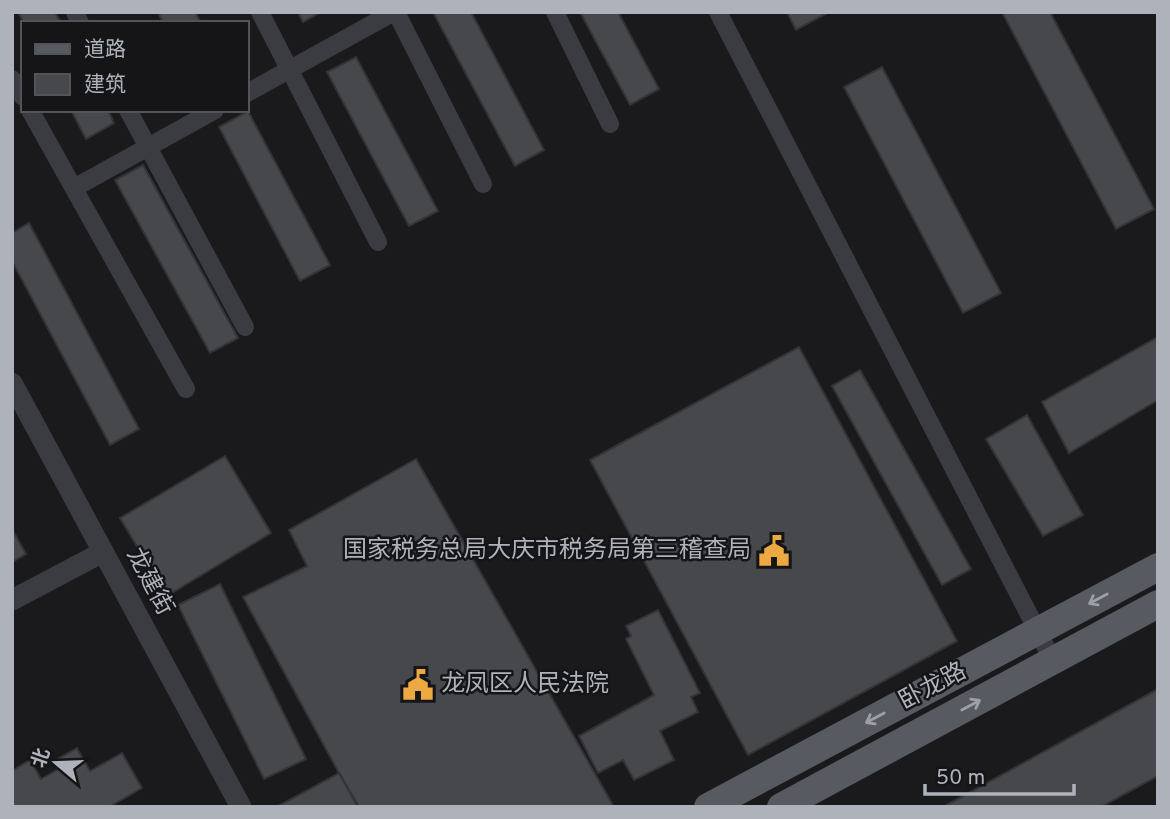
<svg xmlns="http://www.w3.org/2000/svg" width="1170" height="819" font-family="Overpass,'Noto Sans SC',sans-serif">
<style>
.building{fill:#47484c;stroke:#343438;stroke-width:2}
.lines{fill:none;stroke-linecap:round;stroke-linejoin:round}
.minor{stroke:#3b3c41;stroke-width:18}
.tertiary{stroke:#3b3c41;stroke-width:21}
.primary{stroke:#575a60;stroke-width:28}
.oneway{stroke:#9ca0a9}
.labels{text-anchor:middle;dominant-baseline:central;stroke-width:5;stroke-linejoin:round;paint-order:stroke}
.poi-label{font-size:24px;fill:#adb2bb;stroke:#151517;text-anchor:end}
.street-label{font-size:24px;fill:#adb2bb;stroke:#151517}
</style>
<rect width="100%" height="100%" fill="#1a1a1c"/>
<g class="building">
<polygon points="18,12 55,12 61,23 24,23"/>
<polygon points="158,12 195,12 201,23 163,23"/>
<polygon points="298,12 321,12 303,22"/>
<polygon points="433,12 471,12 544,150 515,166"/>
<polygon points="580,12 618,12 659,89 630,105"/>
<polygon points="787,12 829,12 796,30"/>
<polygon points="1002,12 1050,12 1154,209 1116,229"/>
<polygon points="356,57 438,211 409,226 327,72"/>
<polygon points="882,67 1001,293 963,313 844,87"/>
<polygon points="71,110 108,110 114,123 86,139"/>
<polygon points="248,111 330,265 300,281 219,127"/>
<polygon points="143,165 238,338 210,353 115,180"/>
<polygon points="29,223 139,429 110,445 12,261 12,233"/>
<polygon points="1158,337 1158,400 1069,453 1042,402"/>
<polygon points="799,347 957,641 748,755 590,460"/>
<polygon points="860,370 971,569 942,585 832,386"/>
<polygon points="1027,415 1083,515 1043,536 986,439"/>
<polygon points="225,456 271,533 167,596 120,518"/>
<polygon points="416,459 614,807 359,807 339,773 243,597 307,566 289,530"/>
<polygon points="12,529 26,554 12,562"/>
<polygon points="220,584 306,759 264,779 178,605"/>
<polygon points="658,610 700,693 691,697 698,712 660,731 674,760 634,780 623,760 598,773 579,736 654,695 626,639 631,636 626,626"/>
<polygon points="1158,689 1158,776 1101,807 943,807"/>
<polygon points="77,748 90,771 122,753 142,788 109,807 12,807 12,771 30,760 41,779 62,767 57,759"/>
<polygon points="339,773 358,807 279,807 278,806"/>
</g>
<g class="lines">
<g class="minor">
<polyline points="75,12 80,23"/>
<polyline points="260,12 378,242"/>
<polyline points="396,12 483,184"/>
<polyline points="555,12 610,124"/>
<polyline points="718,12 1053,661"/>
<polyline points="12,79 23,97"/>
<polyline points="247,93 394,12"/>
<polyline points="30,110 186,389"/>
<polyline points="128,110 245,327"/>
<polyline points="74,188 215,110"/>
</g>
<g class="tertiary">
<polyline points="12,383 241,807"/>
<polyline points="12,600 103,552"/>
</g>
<g class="primary">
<polyline points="708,807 1158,567"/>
<polyline points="781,807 1158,604"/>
</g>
</g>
<defs><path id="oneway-shaft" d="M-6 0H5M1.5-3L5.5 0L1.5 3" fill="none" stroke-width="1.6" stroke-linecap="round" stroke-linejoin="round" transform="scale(1.75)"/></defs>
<g class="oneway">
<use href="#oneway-shaft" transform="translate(1098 599) rotate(152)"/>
<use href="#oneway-shaft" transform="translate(971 705) rotate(-28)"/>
<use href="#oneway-shaft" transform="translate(875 718) rotate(152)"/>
</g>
<defs>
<symbol id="civic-bare" viewBox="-9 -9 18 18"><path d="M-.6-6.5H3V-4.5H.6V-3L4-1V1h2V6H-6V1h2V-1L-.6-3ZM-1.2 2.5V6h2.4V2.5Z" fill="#eda941" stroke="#151517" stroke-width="2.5" paint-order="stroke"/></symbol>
</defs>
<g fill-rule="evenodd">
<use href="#civic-bare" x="752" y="529" width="44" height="44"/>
<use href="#civic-bare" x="396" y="663" width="44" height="44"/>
</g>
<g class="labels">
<g class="poi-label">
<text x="751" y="551">国家税务总局大庆市税务局第三稽查局</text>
<text x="441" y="685" text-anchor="start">龙凤区人民法院</text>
</g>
<g class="street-label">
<text transform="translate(149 582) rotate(62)">龙建街</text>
<text transform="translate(933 687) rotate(-28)">卧龙路</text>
</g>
</g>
<rect width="1170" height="819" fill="none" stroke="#adb2bb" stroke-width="28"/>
<rect x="21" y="21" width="228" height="91" fill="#151517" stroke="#525459" stroke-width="2"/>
<rect x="35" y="44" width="35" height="10" fill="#575a60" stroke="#525459" stroke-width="2"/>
<text x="84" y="56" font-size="21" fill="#adb2bb">道路</text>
<rect x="35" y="74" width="35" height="21" fill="#47484c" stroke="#525459" stroke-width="2"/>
<text x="84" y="91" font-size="21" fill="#adb2bb">建筑</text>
<g transform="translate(56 763) rotate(289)" stroke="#151517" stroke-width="5" paint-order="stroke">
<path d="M0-5L12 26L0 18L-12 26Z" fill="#adb2bb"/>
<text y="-10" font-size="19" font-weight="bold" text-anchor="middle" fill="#adb2bb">北</text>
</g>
<path d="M925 784v10h149v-10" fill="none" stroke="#adb2bb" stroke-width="3.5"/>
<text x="936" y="784" font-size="21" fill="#adb2bb" stroke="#151517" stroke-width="5" paint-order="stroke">50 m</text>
</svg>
